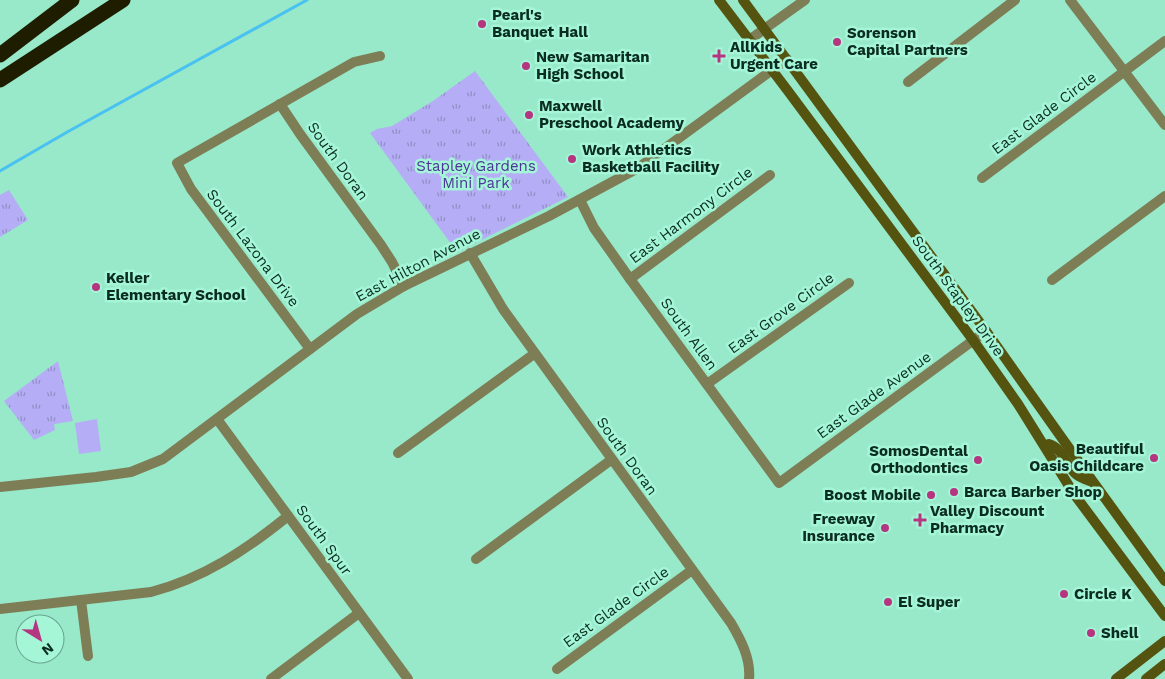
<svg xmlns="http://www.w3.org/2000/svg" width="1165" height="679" font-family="'Work Sans',sans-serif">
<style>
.grass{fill:url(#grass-tufts)}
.pitch{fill:#b5aef6}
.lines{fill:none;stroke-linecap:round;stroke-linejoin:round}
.stream{stroke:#49c1f1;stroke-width:3}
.minor{stroke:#7d7d56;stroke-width:10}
.secondary{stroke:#545310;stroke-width:10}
.motorway{stroke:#1e1d00;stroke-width:15}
.poi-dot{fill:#b53580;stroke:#a5f6d7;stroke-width:2}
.labels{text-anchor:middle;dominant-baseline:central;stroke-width:5;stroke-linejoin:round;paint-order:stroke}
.poi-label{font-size:15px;font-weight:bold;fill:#0a2c21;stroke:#a5f6d7;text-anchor:start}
.street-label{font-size:15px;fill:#0a2c21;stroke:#a5f6d7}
.park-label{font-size:15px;fill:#4c3498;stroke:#a5f6d7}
</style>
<defs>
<pattern id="grass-tufts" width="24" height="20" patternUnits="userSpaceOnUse" patternTransform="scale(1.25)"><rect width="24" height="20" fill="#b5aef6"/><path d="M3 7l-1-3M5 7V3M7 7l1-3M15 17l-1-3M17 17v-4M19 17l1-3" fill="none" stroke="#918ec7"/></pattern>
</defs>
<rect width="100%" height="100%" fill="#98e8ca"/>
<g class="grass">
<polygon points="475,71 568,197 457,252 370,133 377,129 392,126 433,101"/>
<polygon points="9,190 28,220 0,237 0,195"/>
<polygon points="58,361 73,421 55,424 54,425 55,430 34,440 4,401"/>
</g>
<polygon class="pitch" points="97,419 101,451 79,454 75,423"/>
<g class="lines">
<polyline class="stream" points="0,171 69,131 307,0"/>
<g class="minor">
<polyline points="1070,0 1165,125"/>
<polyline points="749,40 805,0"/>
<polyline points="908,82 1015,0"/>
<polyline points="280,104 300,134 381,245 392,262 404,286"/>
<polyline points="982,178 1165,41"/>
<polyline points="580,200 594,228 630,279 779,483 986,331"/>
<path d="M470,253L503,309L731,623C741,640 751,659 749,679"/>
<polyline points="630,279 770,175"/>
<polyline points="1052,280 1165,196"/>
<polyline points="310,349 191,189 177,163 354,62 380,56"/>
<polyline points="707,384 849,283"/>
<polyline points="217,419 408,679"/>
<polyline points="398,453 534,354"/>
<polyline points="0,487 96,477 131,472 163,459 357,314 404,286 549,216 638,168 787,59"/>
<polyline points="476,559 611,460"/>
<polyline points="81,600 88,656"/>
<path d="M0,609L151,592C204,578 246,550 288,516"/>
<polyline points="557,669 692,570"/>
<polyline points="271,679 359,613"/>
</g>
<g class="secondary">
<polyline points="719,0 788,91 973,340 1018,404 1074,494 1165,616"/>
<polyline points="743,0 986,331 1086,472 1165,581"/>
<path d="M1046,447L1049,444C1063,448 1066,467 1077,475C1081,478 1087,480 1092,482"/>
<polyline points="1116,679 1165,641"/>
<polyline points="1146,679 1165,664"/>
</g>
<g class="motorway">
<polyline points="0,55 72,0"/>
<polyline points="0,80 123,0"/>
</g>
</g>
<g class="poi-dot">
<circle cx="482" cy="24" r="5"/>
<circle cx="837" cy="42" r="5"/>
<path d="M716.5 48.5h5v5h5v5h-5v5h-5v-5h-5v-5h5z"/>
<circle cx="526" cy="66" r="5"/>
<circle cx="529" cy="115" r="5"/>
<circle cx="572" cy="159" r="5"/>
<circle cx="96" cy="287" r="5"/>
<circle cx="1154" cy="458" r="5"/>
<circle cx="978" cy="460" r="5"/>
<circle cx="954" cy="492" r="5"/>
<circle cx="931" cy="495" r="5"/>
<path d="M917.5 512.5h5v5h5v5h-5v5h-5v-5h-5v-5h5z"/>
<circle cx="885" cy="528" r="5"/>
<circle cx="1064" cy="594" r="5"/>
<circle cx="888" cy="602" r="5"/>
<circle cx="1091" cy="633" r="5"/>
</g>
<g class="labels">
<g class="poi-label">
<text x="492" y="15">Pearl's<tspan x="492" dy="17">Banquet Hall</tspan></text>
<text x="847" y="33">Sorenson<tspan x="847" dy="17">Capital Partners</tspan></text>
<text x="730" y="47">AllKids<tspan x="730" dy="17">Urgent Care</tspan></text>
<text x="536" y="57">New Samaritan<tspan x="536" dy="17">High School</tspan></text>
<text x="539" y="106">Maxwell<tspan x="539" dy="17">Preschool Academy</tspan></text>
<text x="582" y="150">Work Athletics<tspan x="582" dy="17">Basketball Facility</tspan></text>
<text x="106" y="278">Keller<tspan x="106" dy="17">Elementary School</tspan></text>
<text x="1144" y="449" text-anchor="end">Beautiful<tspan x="1144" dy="17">Oasis Childcare</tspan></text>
<text x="968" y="451" text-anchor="end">SomosDental<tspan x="968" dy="17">Orthodontics</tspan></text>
<text x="964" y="492">Barca Barber Shop</text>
<text x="921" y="495" text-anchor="end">Boost Mobile</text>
<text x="930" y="511">Valley Discount<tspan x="930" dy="17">Pharmacy</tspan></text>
<text x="875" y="519" text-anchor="end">Freeway<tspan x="875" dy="17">Insurance</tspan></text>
<text x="1074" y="594">Circle K</text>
<text x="898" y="602">El Super</text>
<text x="1101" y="633">Shell</text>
</g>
<g class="street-label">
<text transform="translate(1044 113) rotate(-37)">East Glade Circle</text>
<text transform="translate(338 161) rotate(54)">South Doran</text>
<text transform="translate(691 215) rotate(-37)">East Harmony Circle</text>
<text transform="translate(253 248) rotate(53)">South Lazona Drive</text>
<text transform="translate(418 265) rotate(-28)">East Hilton Avenue</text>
<text transform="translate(958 296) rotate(54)">South Stapley Drive</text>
<text transform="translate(781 313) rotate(-36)">East Grove Circle</text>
<text transform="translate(689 334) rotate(54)">South Allen</text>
<text transform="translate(874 395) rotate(-36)">East Glade Avenue</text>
<text transform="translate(627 456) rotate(54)">South Doran</text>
<text transform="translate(324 540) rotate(54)">South Spur</text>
<text transform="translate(616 607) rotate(-36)">East Glade Circle</text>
</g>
<g class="park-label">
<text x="476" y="166">Stapley Gardens<tspan x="476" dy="17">Mini Park</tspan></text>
</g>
</g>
<g transform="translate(40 639) rotate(143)"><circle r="24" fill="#a5f6d7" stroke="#67a58e"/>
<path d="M0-4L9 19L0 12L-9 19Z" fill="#b53580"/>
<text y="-8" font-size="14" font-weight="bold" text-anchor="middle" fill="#0a2c21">N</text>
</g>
</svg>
